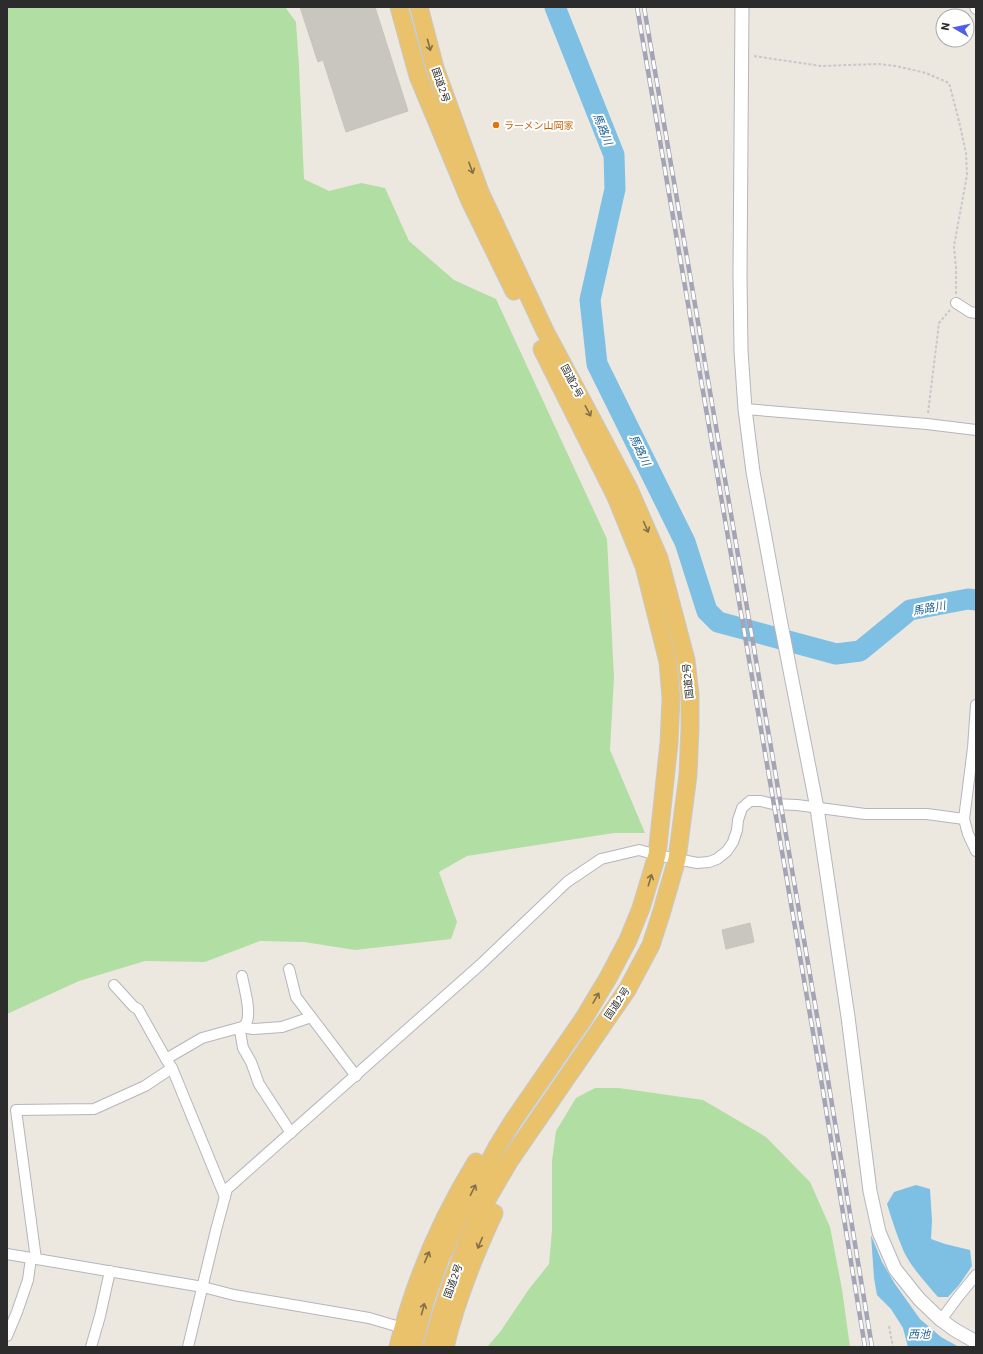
<svg xmlns="http://www.w3.org/2000/svg" width="983" height="1354" font-family="'IBM Plex Sans','Noto Sans JP',sans-serif">
<style>
.green{fill:#b1dea2}
.water{fill:#7ebfe4}
.lines{fill:none;stroke-linecap:round;stroke-linejoin:round}
.river{stroke:#7ebfe4;stroke-width:21}
.building{fill:#c8c6be;stroke:#c8c4ba}
.minor-casing{stroke:#b4b5be;stroke-width:12}
.tertiary-casing{stroke:#b4b5be;stroke-width:15}
.trunk-casing{stroke:#c8c8c8;stroke-width:19}
.path{stroke:#c8c8c8;stroke-width:2;stroke-dasharray:3 2;stroke-linecap:butt}
.minor{stroke:#fff;stroke-width:10}
.tertiary{stroke:#fff;stroke-width:13}
.trunk{stroke:#eac26b;stroke-width:17}
.rail-casing{stroke:#a3a4b5;stroke-width:4.5}
.rail{stroke:#fff;stroke-width:3;stroke-dasharray:9;stroke-linecap:butt}
.oneway{stroke:#827048}
.food-dot{fill:#e8710a;stroke:#fff;stroke-width:1.5}
.labels{text-anchor:middle;dominant-baseline:central;stroke-width:4;stroke-linejoin:round;paint-order:stroke}
.street-label{font-size:10px;fill:#2c2c2c;stroke:#fff}
.food-label{font-size:10px;fill:#c56008;stroke:#fff;text-anchor:start}
.water-label{font-size:11px;font-style:italic;fill:#1a5e92;stroke:#fff}
</style>
<rect width="100%" height="100%" fill="#ece8e0"/>
<g class="green">
<polygon points="7,7 285,7 296,22 299,66 304,179 329,191 361,183 385,188 409,241 454,280 496,299 607,539 614,677 610,750 645,833 614,833 467,856 439,872 457,922 451,939 355,950 304,942 260,941 205,962 145,961 79,981 7,1014"/>
<polygon points="595,1088 619,1088 703,1100 766,1137 810,1182 830,1227 842,1289 850,1347 487,1347 500,1332 529,1289 549,1264 552,1231 552,1161 556,1131 576,1098"/>
</g>
<g class="water">
<path d="M916,1185L930,1189L932,1221L931,1239L945,1244L970,1250L972,1266L959,1285L948,1297H938C926,1283 912,1268 904,1252C897,1236 892,1220 887,1204L894,1192Z"/>
<polygon points="871,1235 882,1262 895,1284 920,1319 941,1337 959,1347 908,1347 903,1328 891,1309 877,1295 874,1278"/>
</g>
<g class="lines">
<polyline class="river" points="555,7 614,155 615,189 590,300 597,364 685,542 707,611 718,622 836,654 860,651 910,610 968,599 976,600"/>
</g>
<g class="building">
<polygon points="300,7 375,7 408,111 346,132 323,60 318,62"/>
<polygon points="750,923 754,942 726,949 722,930"/>
</g>
<g class="lines">
<defs>
<g id="minor">
<polyline points="975,7 976,9"/>
<polyline points="956,303 970,312 976,313"/>
<polyline points="745,409 927,424 976,430"/>
<polyline points="964,819 973,748 976,705"/>
<polyline points="289,969 296,997 356,1076"/>
<path d="M242,976C244,987 251,1010 247,1021C246,1025 242,1028 240,1031L243,1048L251,1062L259,1084L291,1133"/>
<polyline points="114,985 134,1007 138,1009 166,1059"/>
<polyline points="172,1068 225,1197"/>
<polyline points="7,1254 203,1287 234,1295 369,1318 403,1328"/>
<polyline points="36,1259 16,1110 94,1109 145,1086 172,1068 166,1059 202,1038 242,1027 253,1029 282,1027 311,1017"/>
<polyline points="941,1320 958,1297 976,1275"/>
<polyline points="7,1336 17,1312 28,1280 31,1258"/>
<polyline points="91,1347 100,1316 110,1271"/>
<polyline points="188,1347 216,1230 227,1189 480,965 567,882 601,859 639,850 657,855 697,863 709,862 717,859 727,851 733,842 737,830 738,820 742,808 750,801 761,801 773,804 797,805 865,814 927,814 964,819 968,834 976,851"/>
</g>
<polyline id="tertiary" points="742,7 740,276 741,351 745,409 753,472 780,619 817,808 848,1017 870,1191 879,1232 895,1269 919,1299 941,1320 955,1330 976,1342"/>
<g id="trunk">
<polyline points="399,7 418,76 470,201 514,291"/>
<polyline points="419,7 435,68 480,192 545,331 629,489 659,558 686,660 690,695 690,728 688,775 677,859 661,914 651,945 627,990 510,1160 489,1196 468,1241 453,1279 442,1311 432,1347"/>
<path d="M398,1347C414,1282 441,1219 476,1162"/>
<polyline points="413,1347 425,1301 440,1259 458,1221 497,1147 513,1121 584,1018 608,978 628,940 641,908 657,855 669,743 671,698 668,662 644,566 616,497 542,349"/>
<path d="M445,1347C456,1300 474,1256 494,1213"/>
</g>
</defs>
<use href="#minor" class="minor-casing"/>
<use href="#tertiary" class="tertiary-casing"/>
<use href="#trunk" class="trunk-casing"/>
<g class="path">
<polyline points="754,56 821,66 878,64 896,66 926,73 949,83 959,121 966,153 967,175 954,246 956,268 956,294"/>
<polyline points="928,413 939,323 950,310"/>
<polyline points="889,1326 893,1347"/>
</g>
<use href="#minor" class="minor"/>
<use href="#tertiary" class="tertiary"/>
<use href="#trunk" class="trunk"/>
<defs>
<g id="rail">
<polyline points="637,7 820,1073 865,1347"/>
<polyline points="644,7 827,1074 872,1347"/>
</g>
</defs>
<use href="#rail" class="rail-casing"/>
<use href="#rail" class="rail"/>
</g>
<defs><path id="oneway-shaft" d="M-6 0H5M1.5-3L5.5 0L1.5 3" fill="none" stroke-width="1.6" stroke-linecap="round" stroke-linejoin="round"/></defs>
<g class="oneway">
<use href="#oneway-shaft" transform="translate(429 45) rotate(75)"/>
<use href="#oneway-shaft" transform="translate(471 168) rotate(70)"/>
<use href="#oneway-shaft" transform="translate(588 411) rotate(62)"/>
<use href="#oneway-shaft" transform="translate(646 527) rotate(66)"/>
<use href="#oneway-shaft" transform="translate(650 880) rotate(-73)"/>
<use href="#oneway-shaft" transform="translate(596 998) rotate(-60)"/>
<use href="#oneway-shaft" transform="translate(473 1190) rotate(-63)"/>
<use href="#oneway-shaft" transform="translate(480 1243) rotate(113)"/>
<use href="#oneway-shaft" transform="translate(427 1257) rotate(-67)"/>
<use href="#oneway-shaft" transform="translate(423 1309) rotate(-75)"/>
</g>
<circle class="food-dot" cx="496" cy="125" r="4"/>
<g class="labels">
<g class="street-label">
<text transform="translate(441 85) rotate(71)">国道2号</text>
<text transform="translate(572 381) rotate(62)">国道2号</text>
<text transform="translate(688 681) rotate(-96)">国道2号</text>
<text transform="translate(617 1003) rotate(-56)">国道2号</text>
<text transform="translate(453 1281) rotate(-70)">国道2号</text>
</g>
<g class="food-label">
<text x="504" y="125">ラーメン山岡家</text>
</g>
<g class="water-label">
<text transform="translate(603 129) rotate(68)">馬路川</text>
<text transform="translate(640 450) rotate(64)">馬路川</text>
<text transform="translate(929 608) rotate(-11)">馬路川</text>
<text x="919" y="1334">西池</text>
</g>
</g>
<rect width="983" height="1354" fill="none" stroke="#2c2c2c" stroke-width="16"/>
<g transform="translate(955 28) rotate(279)"><circle r="19" fill="#ffffff" stroke="#ababab"/>
<path d="M0-3L7 15L0 10L-7 15Z" fill="#505ee9"/>
<text y="-6" font-size="11" font-weight="bold" text-anchor="middle" fill="#2c2c2c">N</text>
</g>
</svg>
